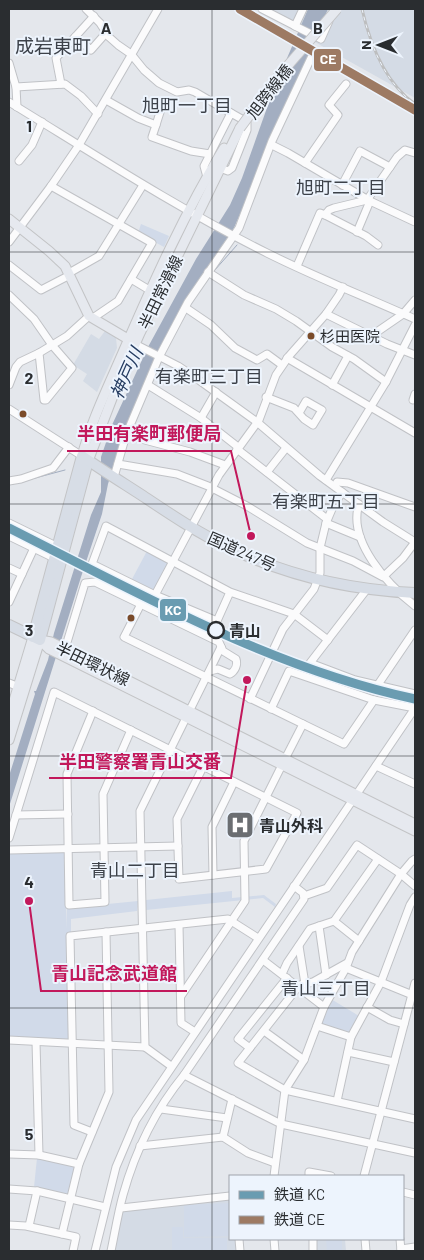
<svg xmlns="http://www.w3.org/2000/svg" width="424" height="1260" font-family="Barlow,'Noto Sans JP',sans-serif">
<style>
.built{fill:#d4dbe5}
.green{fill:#d1dae9}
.water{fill:#a3aec1}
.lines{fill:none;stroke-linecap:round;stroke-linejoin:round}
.stream{stroke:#a3aec1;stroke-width:1}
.minor-casing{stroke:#c0c2c6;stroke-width:9}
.major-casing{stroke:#c3c4c6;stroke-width:11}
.highway-casing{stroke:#c3c4c6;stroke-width:12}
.minor{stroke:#fbfbfc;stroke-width:7}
.major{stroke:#e6e9ef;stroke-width:9}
.highway{stroke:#d7dde6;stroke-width:10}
.rail-casing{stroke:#bdbebf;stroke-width:3}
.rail{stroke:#edf4fd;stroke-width:1;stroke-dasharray:4;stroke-linecap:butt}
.major-bridge-casing{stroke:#c3c4c6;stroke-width:11;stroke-linecap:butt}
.major-bridge{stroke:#e6e9ef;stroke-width:9}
.rail-1-casing{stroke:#edf4fd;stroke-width:12}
.rail-2-casing{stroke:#edf4fd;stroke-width:12}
.rail-1{stroke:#6a9cb1;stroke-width:9}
.rail-2{stroke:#9d7a63;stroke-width:9}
.grid{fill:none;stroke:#2a2d30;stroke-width:1;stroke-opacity:0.55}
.bus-dot{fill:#7a4b2a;stroke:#edf4fd;stroke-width:2}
.stop-dot{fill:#edf4fd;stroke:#2a2d30;stroke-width:2.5}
.labels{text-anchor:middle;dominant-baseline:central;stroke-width:4;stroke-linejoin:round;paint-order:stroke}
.bus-label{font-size:15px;fill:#2a2d30;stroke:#edf4fd;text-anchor:start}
.street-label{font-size:16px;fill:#2a2d30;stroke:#edf4fd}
.stop-label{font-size:16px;font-weight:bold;fill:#2a2d30;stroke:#edf4fd;text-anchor:start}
.poi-label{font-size:16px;font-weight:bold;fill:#2a2d30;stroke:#edf4fd;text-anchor:start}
.neighbourhood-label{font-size:18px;fill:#3d424a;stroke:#edf4fd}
.water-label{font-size:18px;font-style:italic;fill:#253c61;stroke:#edf4fd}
.quarter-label{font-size:19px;fill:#3d424a;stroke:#edf4fd}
.grid-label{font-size:16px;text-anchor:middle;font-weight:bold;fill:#2a2d30;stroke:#edf4fd;stroke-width:4;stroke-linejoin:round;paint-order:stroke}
.leader{fill:none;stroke:#c2185b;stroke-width:2}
.callout-dot{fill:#c2185b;stroke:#edf4fd;stroke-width:2}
.callout-label{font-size:18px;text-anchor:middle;font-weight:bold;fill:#c2185b;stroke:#edf4fd;stroke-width:4;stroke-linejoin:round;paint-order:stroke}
.line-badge{stroke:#edf4fd;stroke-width:2}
.badge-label{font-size:14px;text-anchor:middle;font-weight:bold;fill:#fff}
</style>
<rect width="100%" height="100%" fill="#e4e7ec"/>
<g class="built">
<polygon points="260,9 308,9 299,31"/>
<polygon points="328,9 415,9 415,98 313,41"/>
<polygon points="105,331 116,338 117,348 97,392 83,381 87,374 73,365 91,334 99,339"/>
<polygon points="230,1199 230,1239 236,1239 237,1251 113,1251 122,1210"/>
<polygon points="315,1239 345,1239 346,1251 315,1251"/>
</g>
<g class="green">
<polygon points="141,224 169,236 164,247 138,233"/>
<polygon points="147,551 168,562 168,565 155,590 152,591 131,581"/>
<polygon points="64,851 67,929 67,908 138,901 137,911 71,919 71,934 67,935 69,1039 67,1040 9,1037 9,853"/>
<polygon points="232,891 232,898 264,895 276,904 275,907 263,898 146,910 146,900"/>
<polygon points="331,999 359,1016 350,1033 321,1025 320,1022"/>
<polygon points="37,1158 74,1166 75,1168 68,1193 66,1194 34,1187"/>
<polygon points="229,1203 229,1236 184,1237 184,1205"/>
<polygon points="172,1227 183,1227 183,1238 227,1238 227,1251 172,1251"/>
<polygon points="326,1239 342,1239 342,1251 327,1251"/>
</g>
<polygon class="water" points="308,9 328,9 234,228 197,282 184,305 116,458 108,484 102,514 81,577 9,807 9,776 35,694 34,691 36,691 48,660 54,633 91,515 101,492 101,457 112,425 148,347 196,259 230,205 242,178 273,91"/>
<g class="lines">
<g class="stream">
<polyline points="214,271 237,245"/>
<polyline points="201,289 210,276"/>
<polyline points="9,485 65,470"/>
</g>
<defs>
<g id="minor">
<polyline points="86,9 100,23 109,37 118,45 131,54 144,70 159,83 177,92 189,90 195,92 231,113"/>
<polyline points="262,9 295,26 303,9"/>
<polyline points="295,26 321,39 329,21"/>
<polyline points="75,37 91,50 106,33"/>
<polyline points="9,63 16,87 17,107"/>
<polyline points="61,84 56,58 94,16"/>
<polyline points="16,87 65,84 81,96 98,114"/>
<polyline points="106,100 138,118 156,125 152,137 191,151 210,154"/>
<path d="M9,102C94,154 177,208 267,253C315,277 366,297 415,319"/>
<polyline points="156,125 162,106"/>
<polyline points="272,145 288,153 370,201 415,222"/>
<polyline points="19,161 32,145 42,122"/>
<polyline points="305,163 336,118 338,115 329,105 346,84"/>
<polyline points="207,177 204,166 231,113 247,122 247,130 232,168 228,171 220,168"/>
<polyline points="342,185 360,151 390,167"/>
<polyline points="51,186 152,243 118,301 93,318"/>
<polyline points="325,215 366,236 378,245"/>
<polyline points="357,232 370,201"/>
<polyline points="9,242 51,186 79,145 158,9"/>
<polyline points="9,265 41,290 70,275"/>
<polyline points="297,266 320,213 325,215 329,210 334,208 367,200 397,157 405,150 415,153"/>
<polyline points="208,272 244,295 276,309 296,321 332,347 354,359 386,382"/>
<polyline points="69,273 99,256 143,185"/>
<polyline points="131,279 151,291"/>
<polyline points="9,295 34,319 52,345 72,368 46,400 44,400 39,353"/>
<polyline points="186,308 211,325 235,348 257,360 267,354 282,365"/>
<polyline points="326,314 387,344 415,355"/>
<polyline points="371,336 403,314 415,300"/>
<polyline points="135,344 178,366 196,378 257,422 320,476 383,522 415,542"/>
<polyline points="287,358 415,433"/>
<polyline points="9,385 16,367 20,362 39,353 67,336 89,316"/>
<polyline points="148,385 201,418 238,447"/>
<polyline points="332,385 348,356"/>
<polyline points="266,397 294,408 304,419 313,425 322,410 306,401 299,413"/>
<polyline points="413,400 415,394"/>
<polyline points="9,409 82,456"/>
<polyline points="201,418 216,392"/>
<polyline points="126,435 190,452 225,465"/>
<polyline points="237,449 327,519"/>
<polyline points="118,464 177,474 208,486 247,506 307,543 353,561 383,577 403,558 415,542"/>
<polyline points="267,472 286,448"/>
<polyline points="114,477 126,435 159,357 188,302 239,228 272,141 311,58"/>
<polyline points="326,480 386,382 415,325"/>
<polyline points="9,481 21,479 53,468 69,447"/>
<polyline points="335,486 337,482 348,483 415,507"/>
<path d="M359,504C347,541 388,585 415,606"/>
<polyline points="9,523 58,547"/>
<polyline points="326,523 360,537"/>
<polyline points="9,536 54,558"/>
<polyline points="9,568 22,574"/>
<polyline points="367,589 310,663 355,680 415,694"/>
<polyline points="230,592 217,621 155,595 92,564 106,526 230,592 294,614 328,640"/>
<polyline points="155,595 219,475 259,420 276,375 289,356 326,314 339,295 343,287"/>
<polyline points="9,602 34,548"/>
<polyline points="141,604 124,637 344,744 374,700"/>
<path d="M65,649L85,583L95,582L219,642L223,651L236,659C238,665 235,671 230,674L218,669L210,671"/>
<polyline points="9,683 19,687"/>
<polyline points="377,686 415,630"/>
<polyline points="250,699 283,629 314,589 320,573 320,548 326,523 332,509 342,492"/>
<polyline points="271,709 289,671 374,700 415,708"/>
<polyline points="93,711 67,774 69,905 105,902 103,794 131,730"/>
<polyline points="285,759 303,724"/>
<polyline points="376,766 415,784"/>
<polyline points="16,815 68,814"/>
<polyline points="9,838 54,692 297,813 266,869 179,879 177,819 203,767"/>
<polyline points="9,850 178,846"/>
<polyline points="213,875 212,827 234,782"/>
<polyline points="304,896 327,888 357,845 401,874 415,886"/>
<polyline points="334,921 359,941"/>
<polyline points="179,925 181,1023 195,1032"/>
<polyline points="319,926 326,975"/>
<polyline points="299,946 305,984"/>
<polyline points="263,960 324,1007"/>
<polyline points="346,968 415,996"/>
<polyline points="282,974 287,963 310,929 334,921 378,859"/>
<polyline points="296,986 313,982 347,963"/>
<polyline points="298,987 238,1063 285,1090 415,1119"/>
<polyline points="181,996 245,901 244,841 282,765"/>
<polyline points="367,1007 390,1020 404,1024"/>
<polyline points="317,1026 351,1037"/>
<polyline points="264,1031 304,1060"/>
<polyline points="9,1040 145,1047"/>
<polyline points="36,1042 39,1155"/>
<polyline points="250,1048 238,1039 287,978"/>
<polyline points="348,1052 394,1062"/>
<polyline points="171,1066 145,1047 140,811 221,647"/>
<polyline points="184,1075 281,1124 415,1153"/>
<polyline points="337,1101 351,1037 381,982 410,905 415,897"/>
<polyline points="161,1109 227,1118"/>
<polyline points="92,1132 74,1125 70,936 228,919 258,938"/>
<polyline points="223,1137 232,1099"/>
<polyline points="140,1146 223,1137 248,1153 275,1163"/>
<polyline points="9,1154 39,1155 79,1164"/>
<polyline points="274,1176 285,1090 304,1060 324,1007 346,968 352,952 401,874 412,861 415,859"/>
<polyline points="309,1176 309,1172 331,1176"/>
<polyline points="364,1176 415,983"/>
<polyline points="9,1189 37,1191 105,1207"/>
<polyline points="403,1192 415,1195"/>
<polyline points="121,1208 230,1196"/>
<polyline points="9,1225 26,1226 76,1237 73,1251"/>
<polyline points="29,1226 37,1191"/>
<polyline points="62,1234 79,1164 109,1092 106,932"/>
<polyline points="239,1239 240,1251"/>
<polyline points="274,1239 275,1251"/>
<polyline points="313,1239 313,1251"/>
<polyline points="365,1239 366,1251"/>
<polyline points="400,1239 401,1251"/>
<polyline points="401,1249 415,1247"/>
<polyline points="95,1251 116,1167 136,1120 415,708"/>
<path d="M111,1251C115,1232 118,1213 123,1195C135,1152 156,1109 184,1075L304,899L303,893L294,886"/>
</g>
<g id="major">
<polyline points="9,219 49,251 65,266 89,316 133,342"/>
<path d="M82,456C92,419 109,385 124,350C154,281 185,212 224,148"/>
<polyline points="88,461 118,383 140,333 240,128"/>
<polyline points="40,640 49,649 415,831"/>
<polyline points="40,640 51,642 415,824"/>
<polyline points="9,717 33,637"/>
<polyline points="9,740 40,640"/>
</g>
<g id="highway">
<polyline points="9,625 40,640 88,461"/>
<path d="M33,637L82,456C102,470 123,483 143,496C170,514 198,533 228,547C287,576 350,590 415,593"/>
</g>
</defs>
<use href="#minor" class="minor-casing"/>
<use href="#major" class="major-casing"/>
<use href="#highway" class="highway-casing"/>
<use href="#minor" class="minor"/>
<use href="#major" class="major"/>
<use href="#highway" class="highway"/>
<defs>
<path id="rail" d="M362,9C370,44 384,82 415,104"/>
</defs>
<use href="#rail" class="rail-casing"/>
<use href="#rail" class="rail"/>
<defs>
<polyline id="major-bridge" points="240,128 277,78 337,9"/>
</defs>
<use href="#major-bridge" class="major-bridge-casing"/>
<use href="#major-bridge" class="major-bridge"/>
<defs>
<path id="rail-1" d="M9,528C140,594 271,668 415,699"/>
<polyline id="rail-2" points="240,9 415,110"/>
</defs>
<use href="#rail-1" class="rail-1-casing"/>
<use href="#rail-2" class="rail-2-casing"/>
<use href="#rail-1" class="rail-1"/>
<use href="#rail-2" class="rail-2"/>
</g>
<path class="grid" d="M212,9V1251M9,252H415M9,504H415M9,756H415M9,1008H415"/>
<defs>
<symbol id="hospital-square" viewBox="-11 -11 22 22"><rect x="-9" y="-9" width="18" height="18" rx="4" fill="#6b6e72" stroke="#edf4fd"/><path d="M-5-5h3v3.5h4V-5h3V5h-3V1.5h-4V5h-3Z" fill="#fff"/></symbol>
</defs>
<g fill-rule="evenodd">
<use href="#hospital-square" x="224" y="809" width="32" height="32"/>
</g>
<g class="bus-dot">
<circle cx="311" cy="336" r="4.5"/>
<circle cx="23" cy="414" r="4.5"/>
<circle cx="131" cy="618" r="4.5"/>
</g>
<circle class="stop-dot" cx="216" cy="630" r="8"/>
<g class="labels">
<g class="bus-label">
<text x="320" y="336">杉田医院</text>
</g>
<g class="street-label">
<text transform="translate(269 91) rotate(-52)">旭跨線橋</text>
<text transform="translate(160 292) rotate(-64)">半田常滑線</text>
<text transform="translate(242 551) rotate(24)">国道247号</text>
<text transform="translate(93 663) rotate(26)">半田環状線</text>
</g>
<g class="stop-label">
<text x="229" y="630">青山</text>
</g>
<g class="poi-label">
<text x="259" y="825">青山外科</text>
</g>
<g class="neighbourhood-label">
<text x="187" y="105">旭町一丁目</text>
<text x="341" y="187">旭町二丁目</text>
<text x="209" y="376">有楽町三丁目</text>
<text x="326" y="501">有楽町五丁目</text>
<text x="135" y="870">青山二丁目</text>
<text x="326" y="988">青山三丁目</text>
</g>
<g class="water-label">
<text transform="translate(126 373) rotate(-66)">神戸川</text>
</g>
<g class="quarter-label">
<text x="53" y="45">成岩東町</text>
</g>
</g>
<g class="grid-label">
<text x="106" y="34">A</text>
<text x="318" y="34">B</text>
<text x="29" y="132">1</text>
<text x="29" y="384">2</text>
<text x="29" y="636">3</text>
<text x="29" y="888">4</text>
<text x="29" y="1140">5</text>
</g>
<path class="leader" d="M251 536L231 451H67M247 680L231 778H49M29 901L41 991H187"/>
<g class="callout-dot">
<circle cx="251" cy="536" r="5"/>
<circle cx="247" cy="680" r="5"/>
<circle cx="29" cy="901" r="5"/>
</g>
<g class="callout-label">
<text x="149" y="440">半田有楽町郵便局</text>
<text x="140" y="768">半田警察署青山交番</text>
<text x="114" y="980">青山記念武道館</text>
</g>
<g class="line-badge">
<rect x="313" y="48" width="29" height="24" rx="5" fill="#9d7a63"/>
<rect x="159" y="598" width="28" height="24" rx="5" fill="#6a9cb1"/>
</g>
<g class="badge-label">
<text x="328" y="64">CE</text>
<text x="173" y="615">KC</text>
</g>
<rect width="424" height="1260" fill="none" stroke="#2a2d30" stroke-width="20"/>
<rect x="229" y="1175" width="175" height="65" fill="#edf4fd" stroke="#9fa4ab"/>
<rect x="239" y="1191" width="25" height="8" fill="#6a9cb1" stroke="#9fa4ab"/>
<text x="274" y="1200" font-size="15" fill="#2a2d30">鉄道 KC</text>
<rect x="239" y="1216" width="25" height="8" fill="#9d7a63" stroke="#9fa4ab"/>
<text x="274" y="1225" font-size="15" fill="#2a2d30">鉄道 CE</text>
<g transform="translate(379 45) rotate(270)" stroke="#edf4fd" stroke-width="4" paint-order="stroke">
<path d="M0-4L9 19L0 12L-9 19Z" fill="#2a2d30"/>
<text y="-8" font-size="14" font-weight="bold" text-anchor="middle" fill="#2a2d30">N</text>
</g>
</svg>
